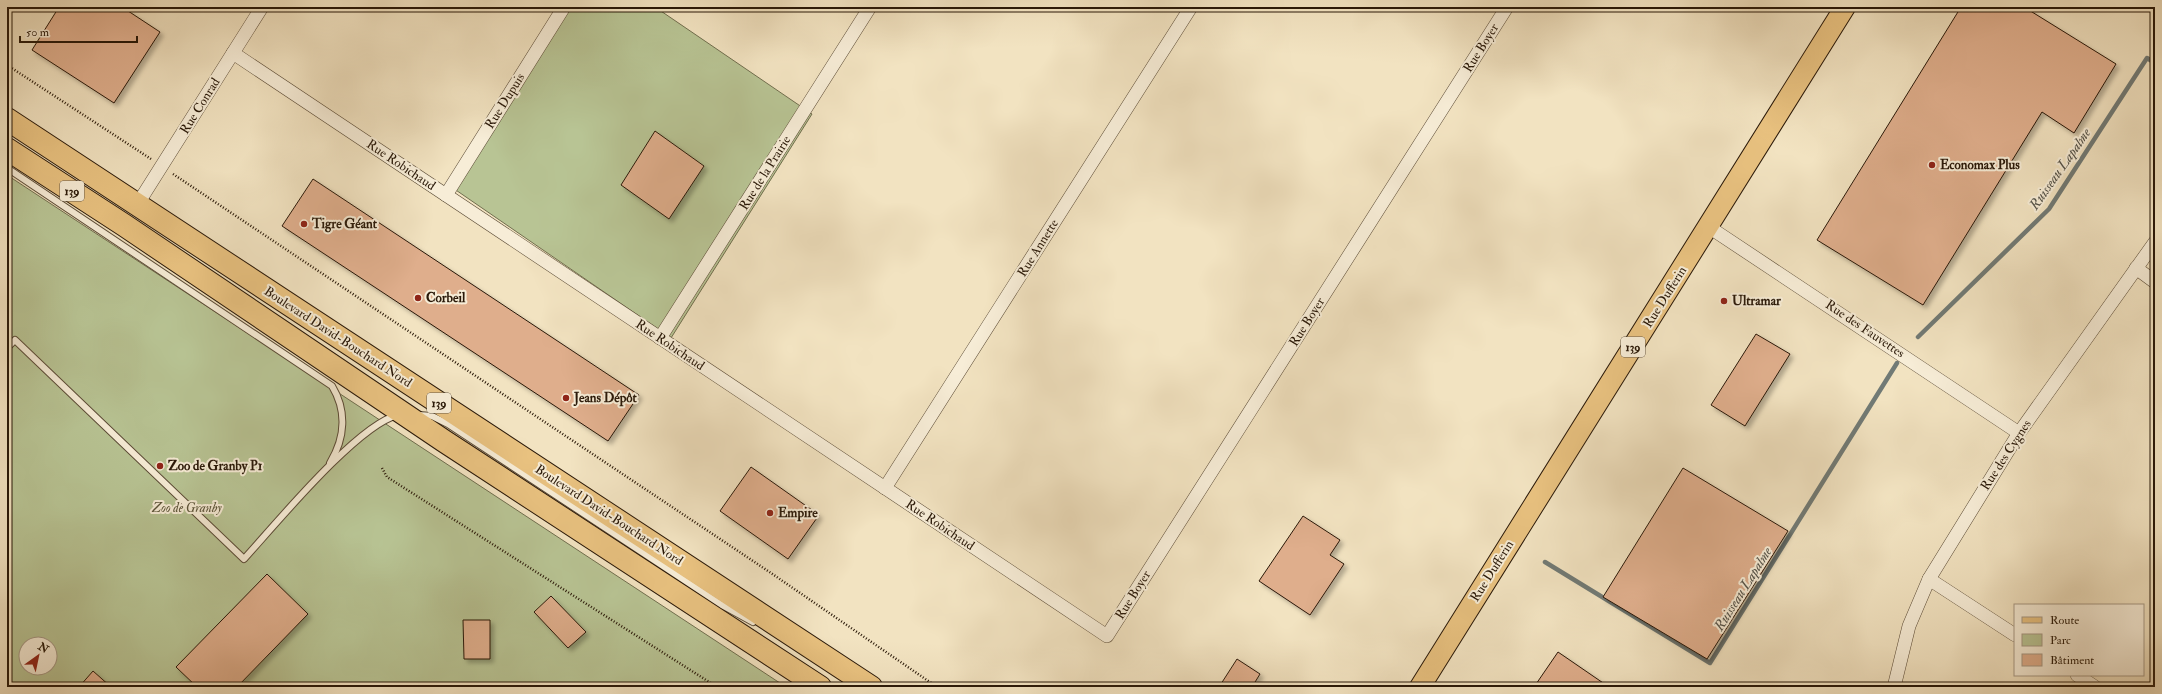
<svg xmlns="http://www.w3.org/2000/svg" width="2162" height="694" font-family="'IM FELL Double Pica',serif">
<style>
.green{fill:#b8c494;stroke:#706e4e;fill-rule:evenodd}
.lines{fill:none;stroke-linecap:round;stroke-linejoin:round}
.stream{stroke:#717a75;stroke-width:4.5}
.building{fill:#dfae8c;stroke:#291808;filter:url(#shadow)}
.lane-casing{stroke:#5b4b36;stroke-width:8}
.street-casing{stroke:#5b4b36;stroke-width:14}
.primary-casing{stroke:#291808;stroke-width:22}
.highway-casing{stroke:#291808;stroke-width:24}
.path{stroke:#291808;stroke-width:2.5;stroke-dasharray:1 2;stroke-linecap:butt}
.lane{stroke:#f7edd7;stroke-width:6}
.street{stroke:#f7edd7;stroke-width:13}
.primary{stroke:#e9c280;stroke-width:20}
.highway{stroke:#e9c280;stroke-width:22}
.poi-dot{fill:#8f2418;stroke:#f7edd7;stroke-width:1.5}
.labels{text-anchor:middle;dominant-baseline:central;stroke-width:4;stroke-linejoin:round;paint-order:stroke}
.shield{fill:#f7edd7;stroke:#675846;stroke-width:1}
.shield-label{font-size:12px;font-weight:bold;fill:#291808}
.street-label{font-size:13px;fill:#291808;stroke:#f7edd7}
.poi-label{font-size:13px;font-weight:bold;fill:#291808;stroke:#f7edd7;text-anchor:start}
.park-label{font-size:13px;font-style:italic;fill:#5b5439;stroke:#f7edd7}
.water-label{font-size:14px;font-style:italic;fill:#535148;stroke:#f7edd7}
</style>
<defs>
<filter id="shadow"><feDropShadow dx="3.5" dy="3.5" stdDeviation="2" flood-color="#0004"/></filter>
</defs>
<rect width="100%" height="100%" fill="#f2e3c1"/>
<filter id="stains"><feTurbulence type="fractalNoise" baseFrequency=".005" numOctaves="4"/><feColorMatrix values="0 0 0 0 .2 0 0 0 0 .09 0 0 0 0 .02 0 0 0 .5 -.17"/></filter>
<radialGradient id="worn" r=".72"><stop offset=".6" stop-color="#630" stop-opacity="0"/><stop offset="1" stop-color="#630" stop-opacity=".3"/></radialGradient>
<g class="green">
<polygon points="565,7 655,7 812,114 671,338 450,186"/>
<path d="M7,175L786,687H7ZM26,644H50V668H26Z"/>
</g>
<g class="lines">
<g class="stream">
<polyline points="1918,337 2049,209 2147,58 2155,63"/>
<polyline points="1545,562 1710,663 1897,363"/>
</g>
</g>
<g class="building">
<polygon points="59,7 122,7 160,32 114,103 32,50"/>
<polygon points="1961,7 2024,7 2116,64 2074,133 2042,112 1923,305 1817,240"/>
<polygon points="655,131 704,166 669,219 621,185"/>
<polygon points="313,179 639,395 608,441 282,226"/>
<polygon points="1756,334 1790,354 1745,426 1711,405"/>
<polygon points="751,467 819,515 788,559 720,511"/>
<polygon points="1683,468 1788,531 1707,659 1603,597"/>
<polygon points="1303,516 1340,540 1330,555 1344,564 1310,615 1259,581"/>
<polygon points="267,574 308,614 237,687 197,687 176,667"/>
<polygon points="551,596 586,632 568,648 534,612"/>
<polygon points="463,620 490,620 490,659 464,659"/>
<polygon points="1558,652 1609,687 1534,687"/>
<polygon points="1237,659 1260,674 1252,687 1219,687"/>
<polygon points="93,671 111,687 79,687"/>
</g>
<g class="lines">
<defs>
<g id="lane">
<path d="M7,168L332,386C347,411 345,438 330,463"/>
<path d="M7,348L15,340L244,559C275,525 358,424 398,415"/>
<polyline points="419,415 432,416 448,424 722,605 753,622"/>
</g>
<g id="street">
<polyline points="233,53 1107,636 1507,7"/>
<polyline points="446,195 564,7"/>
<polyline points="137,205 262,7"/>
<polyline points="1709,227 2019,433"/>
<polyline points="2136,268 2155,282"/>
<polyline points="660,338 870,7"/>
<polyline points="885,488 1191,7"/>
<polyline points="1929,579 2015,635"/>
<polyline points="2077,675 2095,687"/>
<polyline points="1894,687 1909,626 1929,579 2019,433 2155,242"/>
</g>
<polyline id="primary" points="1420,687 1845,7"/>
<g id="highway">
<polyline points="7,119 871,687"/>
<polyline points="7,149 124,225 444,441 820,687"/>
</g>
</defs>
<use href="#lane" class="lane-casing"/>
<use href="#street" class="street-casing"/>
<use href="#primary" class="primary-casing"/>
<use href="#highway" class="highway-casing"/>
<g class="path">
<polyline points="7,65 151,159"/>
<polyline points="173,174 771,573 937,687"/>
<polyline points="382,468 387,477 717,687"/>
</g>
<use href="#lane" class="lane"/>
<use href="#street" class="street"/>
<use href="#primary" class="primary"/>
<use href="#highway" class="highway"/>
</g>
<g class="poi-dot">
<circle cx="1932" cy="165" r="4"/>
<circle cx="304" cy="224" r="4"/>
<circle cx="418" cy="298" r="4"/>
<circle cx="1724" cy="301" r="4"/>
<circle cx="566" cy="398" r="4"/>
<circle cx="160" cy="466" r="4"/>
<circle cx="770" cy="513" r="4"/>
</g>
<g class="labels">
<g class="shield">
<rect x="60" y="181" width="24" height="20" rx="3"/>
<rect x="1621" y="337" width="24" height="20" rx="3"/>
<rect x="427" y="393" width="24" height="20" rx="3"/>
</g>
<g class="shield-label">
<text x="72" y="191">139</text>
<text x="1633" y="347">139</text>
<text x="439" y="403">139</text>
</g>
<g class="street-label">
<text transform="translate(1481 48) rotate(-58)">Rue Boyer</text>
<text transform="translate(505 101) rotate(-58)">Rue Dupuis</text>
<text transform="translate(200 106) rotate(-58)">Rue Conrad</text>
<text transform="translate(401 165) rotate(34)">Rue Robichaud</text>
<text transform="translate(765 173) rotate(-58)">Rue de la Prairie</text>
<text transform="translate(1038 248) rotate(-58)">Rue Annette</text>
<text transform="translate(1665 297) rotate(-58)">Rue Dufferin</text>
<text transform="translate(1307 322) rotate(-58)">Rue Boyer</text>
<text transform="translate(1865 329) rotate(34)">Rue des Fauvettes</text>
<text transform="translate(338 337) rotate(33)">Boulevard David-Bouchard Nord</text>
<text transform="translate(670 345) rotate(34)">Rue Robichaud</text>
<text transform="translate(2006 455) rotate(-57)">Rue des Cygnes</text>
<text transform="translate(609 515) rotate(33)">Boulevard David-Bouchard Nord</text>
<text transform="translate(940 525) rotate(34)">Rue Robichaud</text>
<text transform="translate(1492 571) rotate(-58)">Rue Dufferin</text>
<text transform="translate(1133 595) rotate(-58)">Rue Boyer</text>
</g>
<g class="poi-label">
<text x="1940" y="165">Economax Plus</text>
<text x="312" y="224">Tigre Géant</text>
<text x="426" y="298">Corbeil</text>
<text x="1732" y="301">Ultramar</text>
<text x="574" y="398">Jeans Dépôt</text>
<text x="168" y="466">Zoo de Granby P1</text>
<text x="778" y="513">Empire</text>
</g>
<g class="park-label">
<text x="187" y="508">Zoo de Granby</text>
</g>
<g class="water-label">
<text transform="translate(2060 169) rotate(-55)">Ruisseau Lapalme</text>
<text transform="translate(1743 589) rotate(-58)">Ruisseau Lapalme</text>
</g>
</g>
<rect width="2162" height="694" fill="none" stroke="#f2e3c1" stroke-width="24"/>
<rect x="8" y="8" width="2146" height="678" fill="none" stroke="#291808" stroke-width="2"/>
<rect x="12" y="12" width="2138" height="670" fill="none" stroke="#291808"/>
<rect x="2014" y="604" width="130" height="72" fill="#f7edd7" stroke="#a59884"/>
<rect x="2022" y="617" width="20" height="6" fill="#e9c280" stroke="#a59884"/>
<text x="2050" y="624" font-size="12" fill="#291808">Route</text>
<rect x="2022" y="634" width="20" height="12" fill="#b8c494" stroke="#a59884"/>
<text x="2050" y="644" font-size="12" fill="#291808">Parc</text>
<rect x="2022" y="654" width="20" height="12" fill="#dfae8c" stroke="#a59884"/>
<text x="2050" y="664" font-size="12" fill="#291808">Bâtiment</text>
<g transform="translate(38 656) rotate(33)"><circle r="19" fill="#f7edd7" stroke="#a59884"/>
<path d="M0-3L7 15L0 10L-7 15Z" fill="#8f2418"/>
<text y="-6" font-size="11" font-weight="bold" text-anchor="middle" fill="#291808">N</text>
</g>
<path d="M20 36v6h117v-6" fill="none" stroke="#291808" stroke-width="2"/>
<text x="26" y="36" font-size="12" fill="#291808" stroke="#f7edd7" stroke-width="3" paint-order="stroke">50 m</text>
<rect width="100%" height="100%" filter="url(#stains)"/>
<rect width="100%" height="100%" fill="url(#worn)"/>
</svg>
